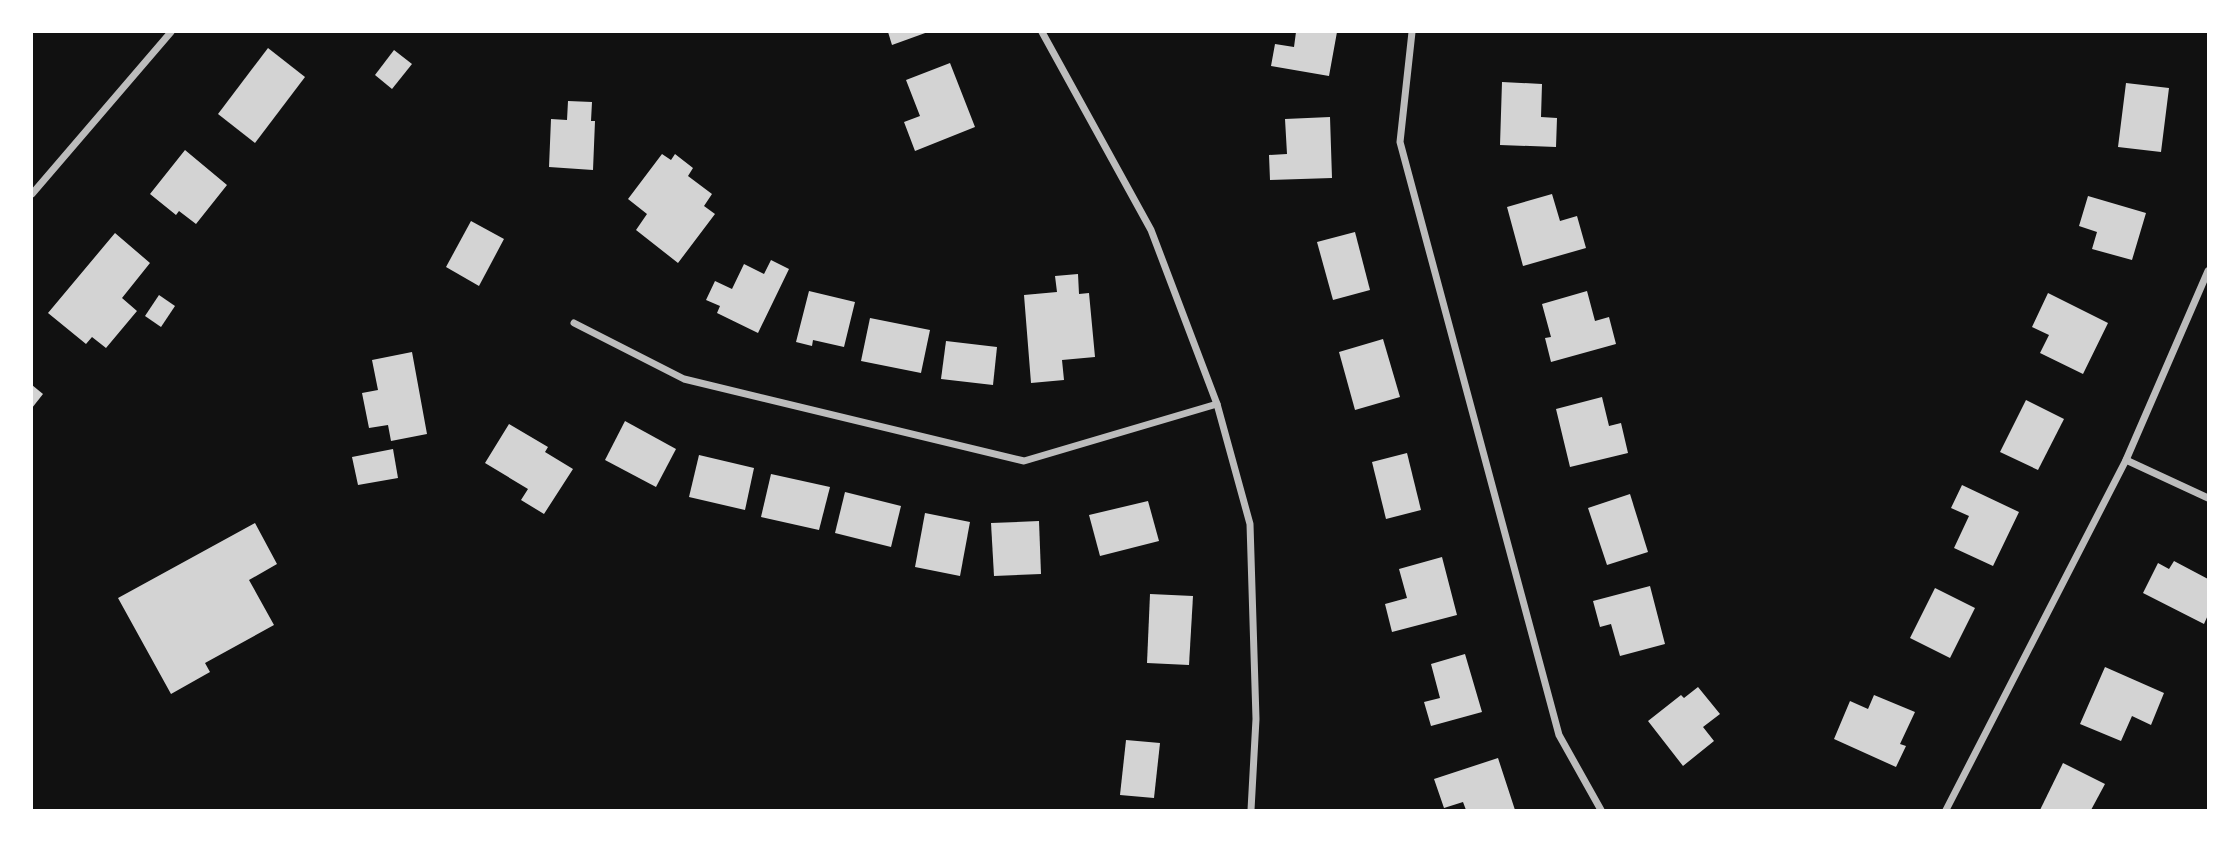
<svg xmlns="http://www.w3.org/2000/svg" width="2240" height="842" font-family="'Space Grotesk',sans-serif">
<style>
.building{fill:#d3d3d3}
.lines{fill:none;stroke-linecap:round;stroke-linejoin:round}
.minor{stroke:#bcbcbc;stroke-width:7}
</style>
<rect width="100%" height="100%" fill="#111"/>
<g class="building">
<polygon points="888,32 928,32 892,45"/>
<polygon points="1296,32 1337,32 1329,76 1271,66 1275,44 1294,47"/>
<polygon points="268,48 305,77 255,143 218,114"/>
<polygon points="394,50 412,64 392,89 375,75"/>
<polygon points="950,63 975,127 915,151 904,122 920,116 906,80"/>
<polygon points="1502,82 1542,84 1541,117 1557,118 1556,147 1500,145"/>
<polygon points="2126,83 2169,88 2161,152 2118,147"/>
<polygon points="568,101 592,102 591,121 595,121 593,170 549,167 551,119 567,120"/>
<polygon points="1330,117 1332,178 1270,180 1269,155 1287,154 1285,119"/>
<polygon points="185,150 227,185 196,224 179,211 176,215 150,194"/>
<polygon points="662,154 671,160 675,154 693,168 688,176 712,194 704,206 715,214 678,263 636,230 647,214 628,199"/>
<polygon points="1552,194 1560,221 1577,216 1586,248 1523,266 1507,207"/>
<polygon points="2088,196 2146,213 2132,260 2092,249 2097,232 2079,226"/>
<polygon points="471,221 504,239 479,286 446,267"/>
<polygon points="1355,232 1370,290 1333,300 1317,242"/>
<polygon points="115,233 150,263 122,298 137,311 106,348 92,337 86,344 48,313"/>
<polygon points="771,260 789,269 758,333 717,313 720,306 706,300 715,281 732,289 744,264 764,274"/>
<polygon points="1078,274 1079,294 1089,293 1095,357 1062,360 1064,380 1031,383 1024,295 1057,292 1055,276"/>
<polygon points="809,291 855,302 844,347 813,340 812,346 796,342"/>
<polygon points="1587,291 1595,321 1609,317 1616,344 1551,362 1545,338 1551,337 1542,304"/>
<polygon points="2048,293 2108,323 2083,374 2040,353 2049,335 2032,327"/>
<polygon points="159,295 175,306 161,327 145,316"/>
<polygon points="870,318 930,330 921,373 861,361"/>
<polygon points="1383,339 1400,397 1355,410 1339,352"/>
<polygon points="946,341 997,347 993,385 941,379"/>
<polygon points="412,352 427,434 391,441 388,425 369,428 362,393 378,390 372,360"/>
<polygon points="32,385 43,394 32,408"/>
<polygon points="1602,397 1609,426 1621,423 1628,453 1570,467 1556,409"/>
<polygon points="2026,400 2064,419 2038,470 2000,452"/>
<polygon points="625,421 676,449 656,487 605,460"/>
<polygon points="509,424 548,447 545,452 573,469 544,514 521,500 528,489 485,463"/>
<polygon points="393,449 398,478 358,485 352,457"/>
<polygon points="1407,453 1421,510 1386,519 1372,462"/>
<polygon points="699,455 754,468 745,510 689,497"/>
<polygon points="771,474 830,487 819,530 761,517"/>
<polygon points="1962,485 2019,512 1993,566 1954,548 1969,516 1951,508"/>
<polygon points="845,492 901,506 891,547 835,533"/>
<polygon points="1630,494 1648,552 1607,565 1588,508"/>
<polygon points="1148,501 1159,541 1100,556 1089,515"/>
<polygon points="925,513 970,522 960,576 915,567"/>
<polygon points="1039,521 1041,574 994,576 991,523"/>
<polygon points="255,523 277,564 249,580 274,625 205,663 210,672 171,694 118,598"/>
<polygon points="1442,557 1457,615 1392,632 1385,604 1407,598 1399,569"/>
<polygon points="2174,561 2208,579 2208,615 2204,624 2143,593 2158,563 2169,569"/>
<polygon points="1650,586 1665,644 1620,656 1611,624 1600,627 1593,601"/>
<polygon points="1935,588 1975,608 1950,658 1910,638"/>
<polygon points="1150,594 1193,596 1189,665 1147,663"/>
<polygon points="1465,654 1482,712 1431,726 1424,702 1440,698 1431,664"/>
<polygon points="2105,667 2164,693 2151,725 2132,716 2121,741 2080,724"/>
<polygon points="1698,687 1720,714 1703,727 1714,741 1683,766 1648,721 1681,695 1684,698"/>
<polygon points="1874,695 1915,712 1900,744 1906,746 1896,767 1834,739 1850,701 1868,709"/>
<polygon points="1126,740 1160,743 1154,798 1120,795"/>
<polygon points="1498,758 1515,810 1466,810 1463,802 1444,808 1434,779"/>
<polygon points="2063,763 2105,784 2091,810 2040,810"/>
</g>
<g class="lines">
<g class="minor">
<polyline points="1042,32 1151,230 1217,404 1250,524 1256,719 1251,810"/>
<polyline points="1412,32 1400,142 1559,735 1601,810"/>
<polyline points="32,194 171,32"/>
<polyline points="574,323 684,379 1024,461 1217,404"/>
<polyline points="2126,460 2208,498"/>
<polyline points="1946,810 2126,460 2208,271"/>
</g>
</g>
<rect width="2240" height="842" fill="none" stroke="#ffffff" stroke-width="66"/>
</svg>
